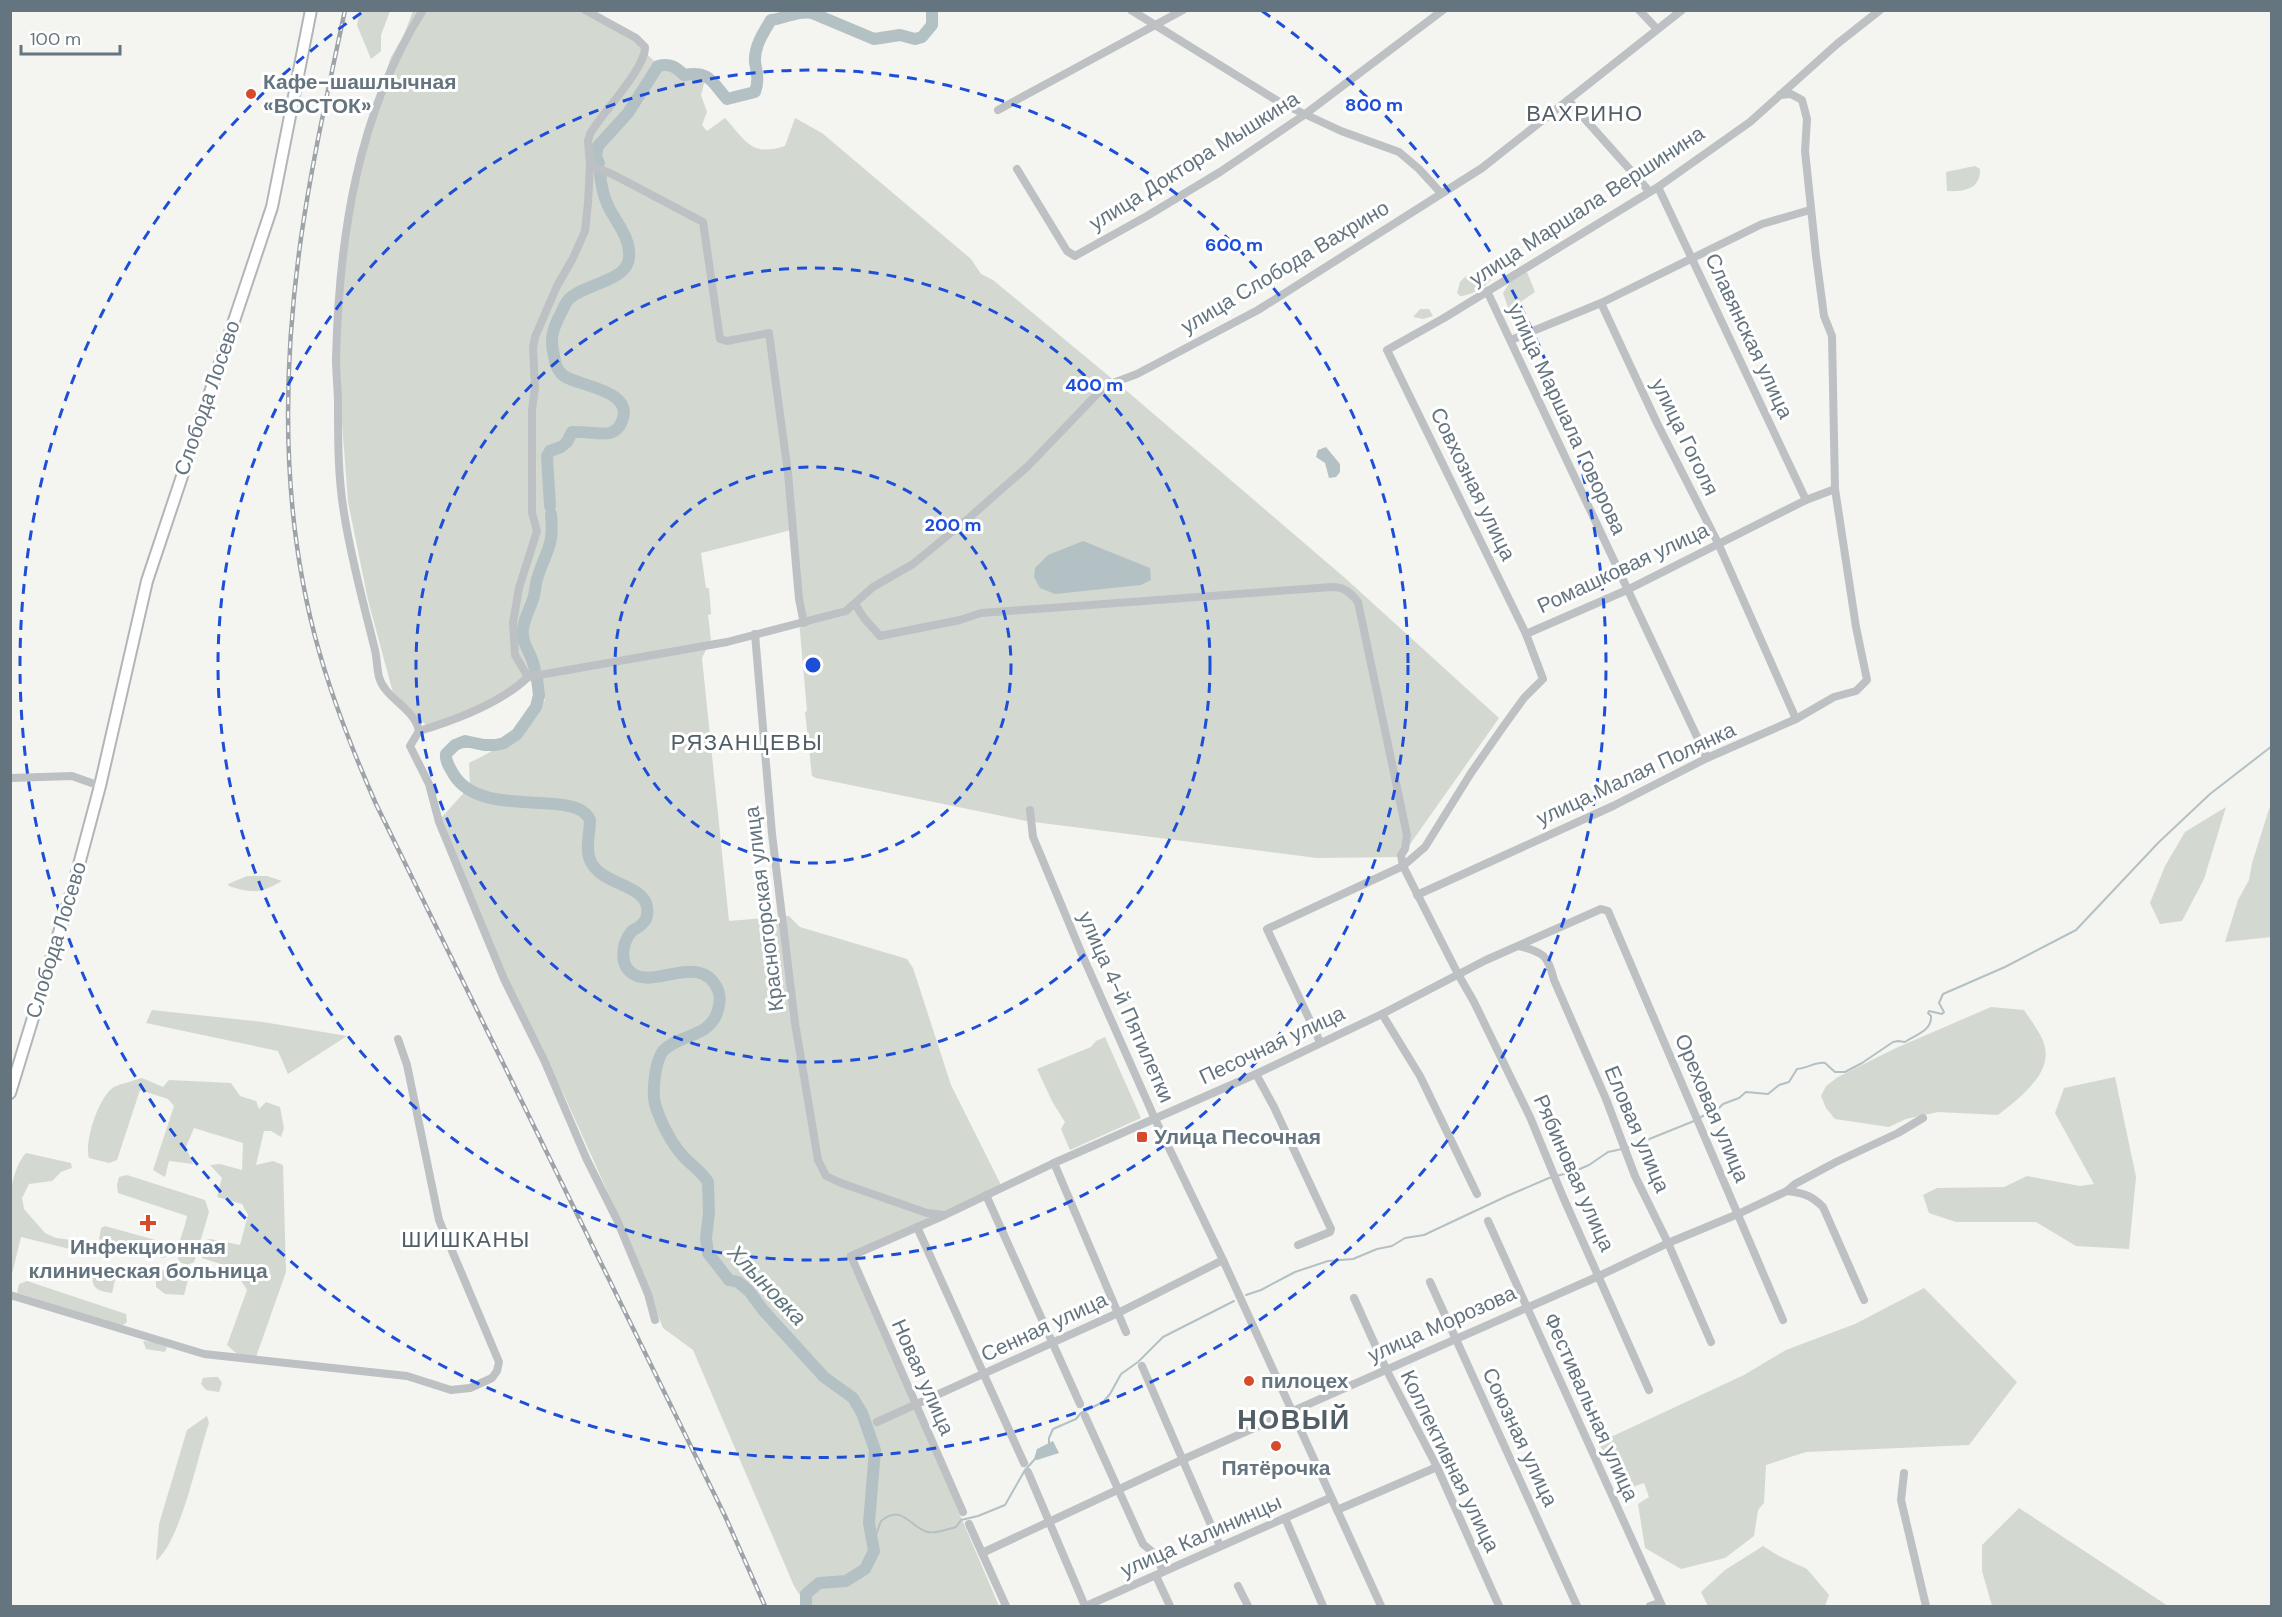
<svg xmlns="http://www.w3.org/2000/svg" width="2282" height="1617" font-family="'DM Sans',sans-serif">
<style>
.green{fill:#d3d9d0}
.water{fill:#b4c1c4}
.lines{fill:none;stroke-linecap:round;stroke-linejoin:round}
.stream{stroke:#b4c1c4;stroke-width:2}
.river{stroke:#b4c1c4;stroke-width:12}
.major-casing{stroke:#b1b5b8;stroke-width:14}
.minor{stroke:#bdc1c4;stroke-width:8}
.major{stroke:#fff;stroke-width:10}
.rail-casing{stroke:#9da3a8;stroke-width:4.5}
.rail{stroke:#fff;stroke-width:2;stroke-dasharray:7;stroke-linecap:butt}
.ring{fill:none;stroke:#1d4ed8;stroke-width:3;stroke-dasharray:10 8}
.poi-dot{fill:#d74b2d;stroke:#fff;stroke-width:2}
.labels{text-anchor:middle;dominant-baseline:central;stroke-width:6;stroke-linejoin:round;paint-order:stroke}
.poi-label{font-size:21px;font-weight:bold;fill:#65757f;stroke:#fff;text-anchor:start}
.street-label{font-size:21px;fill:#65757f;stroke:#fff}
.neighbourhood-label{font-size:22px;letter-spacing:1.5px;fill:#525e65;stroke:#fff}
.water-label{font-size:22px;font-style:italic;fill:#60777d;stroke:#fff}
.district-label{font-size:27px;font-weight:bold;letter-spacing:1.5px;fill:#525e65;stroke:#fff}
.centre{fill:#1d4ed8;stroke:#fff;stroke-width:3}
.ring-label{font-size:18px;text-anchor:middle;font-weight:bold;fill:#1d4ed8;stroke:#fff;stroke-width:6;stroke-linejoin:round;paint-order:stroke}
</style>
<rect width="100%" height="100%" fill="#f4f4f0"/>
<g class="green">
<path d="M585,10L636,38L645,52L658,65C670,63 676,67 684,75L697,72L706,76L701,95L707,112L702,125L707,131L725,118C746,141 751,157 785,146L795,118L822,133L971,259L981,274L993,280L1128,392L1345,578L1499,718L1401,857L1317,858L1026,821L816,778L812,776L805,712L807,711L791,530L701,553L706,588H709L711,614L708,615L711,640L702,658L729,921L789,916L800,927L907,959L913,968L951,1085L1003,1189L851,1260L999,1606H807L794,1586L693,1350L663,1328L623,1226L564,1095L521,1012L441,818L470,786L469,763C507,744 520,735 545,700L528,677L513,689L430,729L393,693L368,600L348,502L338,370L343,260L362,145L391,57L403,37L413,11Z"/>
<polygon points="360,11 390,11 381,35 381,51 371,59 357,25"/>
<path d="M1975,166L1980,169C1981,189 1964,192 1947,191L1946,172Z"/>
<polygon points="1527,272 1535,292 1509,310 1503,293 1511,280"/>
<path d="M1487,274L1493,277C1487,286 1471,296 1460,296L1457,293L1460,282L1467,275L1473,278Z"/>
<polygon points="1420,309 1429,309 1433,316 1423,319 1413,317"/>
<polygon points="2271,803 2271,937 2225,942 2238,900 2249,880 2252,863"/>
<polygon points="2226,807 2204,879 2182,921 2160,924 2150,903 2165,866 2185,832"/>
<path d="M247,876H267L282,881C261,893 253,894 229,886L228,884Z"/>
<path d="M1991,1007L2024,1010C2031,1021 2043,1035 2045,1048C2051,1075 2017,1100 1998,1115L1938,1112L1906,1119L1889,1127L1835,1119L1826,1108L1821,1096L1826,1086L1838,1077L1896,1048Z"/>
<polygon points="152,1010 263,1022 347,1036 288,1074 278,1051 146,1023"/>
<polygon points="1105,1037 1141,1118 1070,1150 1061,1129 1065,1122 1053,1103 1037,1069 1091,1047 1096,1041"/>
<polygon points="2115,1077 2136,1177 2129,1249 2076,1246 2036,1222 1956,1222 1929,1213 1923,1195 1937,1188 2004,1187 2027,1176 2080,1186 2094,1184 2055,1113 2064,1088"/>
<path d="M142,1078L163,1087L169,1080L231,1083L240,1096L256,1101L259,1109L266,1102L280,1107L284,1128L281,1137L271,1131H264L256,1165L273,1161L283,1165L286,1272L256,1357L239,1356L227,1345L247,1290L233,1268L202,1258V1250L206,1240L210,1239L240,1245L248,1215L242,1204L217,1197L222,1178L210,1165L220,1164L242,1170L243,1143L194,1128L186,1147L193,1164L169,1161L165,1177L153,1170L174,1106L168,1099L140,1090L117,1160L109,1163L89,1158C84,1141 99,1096 114,1087C123,1083 133,1081 142,1078Z"/>
<path d="M26,1153L71,1163L72,1168L61,1172L52,1181L29,1184L22,1198L24,1209L45,1233L56,1238L72,1240L73,1245L70,1249L21,1237L11,1278C10,1242 2,1180 26,1153Z"/>
<path d="M127,1175L205,1200L209,1212L194,1262L188,1265L179,1262C174,1249 185,1230 187,1216L118,1193L117,1185L119,1177Z"/>
<polygon points="105,1226 159,1241 166,1245 167,1256 163,1258 99,1239 101,1228"/>
<path d="M97,1269L111,1272L116,1276L112,1293C99,1291 93,1290 92,1277Z"/>
<polygon points="160,1270 167,1270 188,1280 184,1295 165,1294 156,1287 156,1278"/>
<polygon points="27,1281 126,1314 127,1322 122,1326 17,1293 19,1284"/>
<polygon points="1924,1288 2017,1382 1969,1445 1806,1452 1766,1465 1764,1503 1758,1510 1754,1536 1725,1558 1681,1569 1645,1548 1638,1504 1649,1497 1644,1483 1627,1489 1598,1443 1744,1375 1786,1350 1855,1324"/>
<polygon points="143,1341 154,1342 167,1347 165,1352 146,1349"/>
<polygon points="212,1377 218,1377 222,1383 219,1392 206,1390 201,1384 203,1378"/>
<path d="M207,1416L209,1423C197,1458 182,1538 156,1561L159,1524L187,1430Z"/>
<polygon points="2019,1508 2168,1606 1992,1606 1982,1571 1982,1545"/>
<polygon points="1763,1546 1779,1556 1807,1569 1829,1595 1825,1606 1708,1606 1701,1592 1725,1570"/>
</g>
<g class="water">
<polygon points="1326,447 1340,464 1340,472 1336,477 1329,478 1325,463 1316,457 1318,450"/>
<polygon points="1083,541 1150,568 1151,580 1141,585 1055,594 1040,588 1034,577 1035,568 1048,555"/>
<polygon points="1053,1441 1059,1453 1037,1460 1034,1459 1037,1449"/>
</g>
<g class="lines">
<g class="stream">
<path d="M1699,1118L1719,1108L1723,1104L1739,1098L1746,1092L1768,1094L1779,1085L1789,1082L1797,1069C1809,1068 1816,1061 1825,1063L1835,1072H1845L1862,1063L1893,1042L1898,1041L1905,1042C1915,1035 1932,1031 1931,1016L1928,1013L1929,1011L1942,1014L1944,1012L1939,1003L1943,994L2005,967L2076,930L2159,842L2210,794L2272,746"/>
<polyline points="1627,1148 1694,1121"/>
<polyline points="1246,1295 1261,1290 1295,1272 1328,1261 1353,1259 1377,1249 1392,1246 1405,1238 1424,1235 1507,1196 1549,1178 1575,1171 1589,1165 1608,1152 1622,1149"/>
<polyline points="1049,1444 1049,1438 1053,1429 1076,1419 1081,1413 1103,1402 1110,1394 1121,1374 1138,1362 1163,1337 1234,1301"/>
<path d="M873,1543L881,1521C903,1503 910,1528 928,1532C936,1534 948,1529 956,1527L961,1520L978,1516L1005,1505L1025,1470L1035,1459"/>
</g>
<g class="river">
<path d="M599,163L596,156L598,146L628,113L658,66C670,63 676,67 684,75C709,70 712,82 727,99L755,92C759,81 757,73 755,62C754,47 763,33 771,20C786,18 798,10 812,13L874,39L900,35L915,39L922,37L932,25V10"/>
<path d="M550,506L547,456L550,451L561,447L567,442L572,432C583,431 601,435 609,433C615,432 620,427 622,421C635,390 578,386 564,376C557,371 555,364 554,356C550,340 552,331 559,317C562,312 564,305 568,300C582,284 627,282 629,258C631,239 617,223 609,208C603,196 601,185 600,173"/>
<path d="M535,672C534,654 521,647 523,629C524,618 530,609 533,599C536,591 535,583 538,576C547,548 554,547 551,514"/>
<path d="M537,679L539,695L536,707L517,734L504,743L496,745H484L465,741L455,745L446,754C445,761 450,768 454,775C483,821 576,787 590,820C590,833 585,848 590,860C600,885 644,884 647,907C648,913 647,920 642,924C639,928 634,929 631,932C621,945 619,967 635,975C659,987 701,952 718,990C721,998 720,1005 717,1013C708,1038 679,1034 663,1051C655,1061 652,1092 655,1104C660,1121 671,1143 683,1156C691,1165 702,1172 708,1182L709,1213L706,1238L708,1253L729,1280L738,1282L749,1291L763,1310L824,1377L853,1398L862,1413L875,1450L869,1523L874,1551L865,1569L846,1581L819,1583L806,1594V1606"/>
</g>
<defs>
<polyline id="major" points="10,1093 73,887 100,786 147,581 272,207 311,10"/>
</defs>
<use href="#major" class="major-casing"/>
<g class="minor">
<path d="M423,10C357,114 339,238 336,359C336,374 338,389 338,404C338,440 338,477 344,513C351,559 364,605 375,650C377,659 377,669 379,677C385,699 415,708 419,731L410,746L429,784L439,822L504,979L544,1060L587,1160L617,1220L648,1294L655,1320"/>
<polyline points="1131,10 1281,103 1341,131 1399,152 1419,169 1440,192"/>
<polyline points="1639,10 1657,29"/>
<polyline points="1568,100 1649,191"/>
<polyline points="998,110 1183,10"/>
<polyline points="590,165 614,175 703,222 720,339 727,341 769,333 788,473 799,599 804,623"/>
<polyline points="1017,169 1067,251 1075,256 1147,216 1220,172 1304,115 1443,10"/>
<polyline points="1658,187 1806,500"/>
<polyline points="1487,291 1707,758"/>
<polyline points="1601,303 1657,423 1718,543 1796,719"/>
<polyline points="1511,340 1601,303 1762,224 1810,210"/>
<path d="M855,604L864,618L880,636L960,620L981,613L1332,587C1344,587 1350,592 1358,602L1407,835L1405,849L1401,855L1403,866L1458,974L1474,1002L1530,1117L1563,1197L1649,1390"/>
<polyline points="755,634 772,834 795,1023 818,1160 826,1176 841,1183 927,1213 944,1215"/>
<polyline points="1526,634 1627,590 1806,500 1835,489"/>
<path d="M528,677L515,655L513,623L519,588L537,531L532,513V410L535,387L533,348L535,337L557,286L573,258L585,231L588,203L590,165L588,141L590,134C601,114 646,68 645,47L636,38L585,10"/>
<path d="M419,731C456,720 500,704 528,677L727,642L846,611L873,587L913,564L970,517L1028,466L1100,391L1113,383L1137,374L1258,310L1482,168L1682,10"/>
<polyline points="10,778 72,776 100,786"/>
<polyline points="1030,810 1033,837 1081,952 1155,1119 1223,1260 1381,1606"/>
<polyline points="1417,895 1613,806 1707,758 1796,719 1834,697 1856,691 1867,680 1856,627 1835,489 1832,336 1824,316 1816,256 1805,151 1807,119 1802,100 1791,94 1780,95"/>
<path d="M1519,946C1543,952 1548,955 1554,980L1606,1099L1635,1176L1668,1243L1711,1342"/>
<polyline points="1382,1014 1420,1076 1477,1194"/>
<polyline points="1320,1042 1267,929 1403,866 1425,847 1471,773 1503,727 1524,698 1543,679 1526,634 1387,350 1444,318 1658,187 1750,122 1837,44 1880,10"/>
<polyline points="1256,1074 1274,1107 1331,1229 1330,1232 1298,1245"/>
<polyline points="1054,1163 1126,1332"/>
<path d="M1787,1191C1803,1193 1811,1195 1823,1207L1864,1300"/>
<polyline points="986,1195 1080,1404"/>
<polyline points="1488,1221 1662,1606"/>
<polyline points="917,1227 1024,1463"/>
<polyline points="1430,1282 1577,1606"/>
<polyline points="10,1295 204,1354 407,1376 451,1390 470,1388 492,1378 497,1371 499,1362 439,1220 407,1065 398,1039"/>
<polyline points="1354,1298 1386,1369 1437,1467 1499,1606"/>
<polyline points="1142,1366 1220,1546"/>
<polyline points="1085,1416 1143,1544 1156,1555 1163,1572"/>
<polyline points="877,1422 1118,1313 1223,1260"/>
<polyline points="1028,1472 1085,1606"/>
<polyline points="1904,1473 1901,1500 1926,1606"/>
<polyline points="1337,1510 1437,1467"/>
<polyline points="963,1512 851,1256 945,1215 1054,1163 1256,1074 1382,1014 1486,960 1601,909 1608,911 1783,1320"/>
<polyline points="1285,1518 1323,1606"/>
<polyline points="969,1524 1006,1606"/>
<polyline points="982,1553 1184,1459 1599,1276 1668,1243 1738,1214 1787,1191 1795,1184 1836,1162 1898,1133 1923,1118"/>
<polyline points="1156,1576 1170,1606"/>
<polyline points="1238,1586 1248,1606"/>
<polyline points="1086,1606 1330,1498"/>
<polyline points="1650,1606 1659,1603"/>
</g>
<use href="#major" class="major"/>
<defs>
<path id="rail" d="M345,10C329,86 312,161 301,238C282,373 281,518 319,651C334,704 354,754 376,804L725,1516L765,1606"/>
</defs>
<use href="#rail" class="rail-casing"/>
<use href="#rail" class="rail"/>
</g>
<g class="ring">
<circle cx="813" cy="665" r="198"/>
<circle cx="813" cy="665" r="397"/>
<circle cx="813" cy="665" r="595"/>
<path d="M1262 11A793 793 0 1 1 364 11"/>
</g>
<g class="poi-dot">
<circle cx="251" cy="94" r="6"/>
<rect x="1136" y="1131" width="12" height="12" rx="3"/>
<path d="M145 1214h6v6h6v6h-6v6h-6v-6h-6v-6h6z"/>
<circle cx="1249" cy="1381" r="6"/>
<circle cx="1276" cy="1446" r="6"/>
</g>
<g class="labels">
<g class="poi-label">
<text x="263" y="82">Кафе-шашлычная<tspan x="263" dy="24">«ВОСТОК»</tspan></text>
<text x="1154" y="1137">Улица Песочная</text>
<text x="148" y="1247" text-anchor="middle">Инфекционная<tspan x="148" dy="24">клиническая больница</tspan></text>
<text x="1261" y="1381">пилоцех</text>
<text x="1276" y="1468" text-anchor="middle">Пятёрочка</text>
</g>
<g class="street-label">
<text transform="translate(1194 161) rotate(-32)">улица Доктора Мышкина</text>
<text transform="translate(1587 206) rotate(-33)">улица Маршала Вершинина</text>
<text transform="translate(1285 267) rotate(-31)">улица Слобода Вахрино</text>
<text transform="translate(1749 336) rotate(65)">Славянская улица</text>
<text transform="translate(207 398) rotate(-71)">Слобода Лосево</text>
<text transform="translate(1567 419) rotate(65)">улица Маршала Говорова</text>
<text transform="translate(1685 437) rotate(64)">улица Гоголя</text>
<text transform="translate(1473 484) rotate(64)">Совхозная улица</text>
<text transform="translate(1623 568) rotate(-25)">Ромашковая улица</text>
<text transform="translate(1636 774) rotate(-25)">улица Малая Полянка</text>
<text transform="translate(764 909) rotate(-97)">Красногорская улица</text>
<text transform="translate(56 940) rotate(-73)">Слобода Лосево</text>
<text transform="translate(1126 1007) rotate(66)">улица 4-й Пятилетки</text>
<text transform="translate(1272 1045) rotate(-25)">Песочная улица</text>
<text transform="translate(1712 1108) rotate(67)">Ореховая улица</text>
<text transform="translate(1637 1129) rotate(67)">Еловая улица</text>
<text transform="translate(1574 1173) rotate(66)">Рябиновая улица</text>
<text transform="translate(1442 1324) rotate(-24)">улица Морозова</text>
<text transform="translate(1044 1327) rotate(-25)">Сенная улица</text>
<text transform="translate(923 1377) rotate(66)">Новая улица</text>
<text transform="translate(1591 1407) rotate(66)">Фестивальная улица</text>
<text transform="translate(1520 1437) rotate(65)">Союзная улица</text>
<text transform="translate(1450 1461) rotate(64)">Коллективная улица</text>
<text transform="translate(1201 1536) rotate(-24)">улица Калининцы</text>
</g>
<g class="neighbourhood-label">
<text x="1585" y="113">ВАХРИНО</text>
<text x="747" y="742">РЯЗАНЦЕВЫ</text>
<text x="466" y="1239">ШИШКАНЫ</text>
</g>
<g class="water-label">
<text transform="translate(767 1285) rotate(46)">Хлыновка</text>
</g>
<g class="district-label">
<text x="1294" y="1419">НОВЫЙ</text>
</g>
</g>
<circle cx="813" cy="665" r="9" class="centre"/>
<g class="ring-label">
<text x="1374" y="111">800 m</text>
<text x="1234" y="251">600 m</text>
<text x="1094" y="391">400 m</text>
<text x="953" y="531">200 m</text>
</g>
<rect width="2282" height="1617" fill="none" stroke="#65757f" stroke-width="24"/>
<path d="M21 45v9h99v-9" fill="none" stroke="#65757f" stroke-width="3"/>
<text x="30" y="45" font-size="18" fill="#65757f" stroke="#ffffff" stroke-width="4.5" paint-order="stroke">100 m</text>
</svg>
